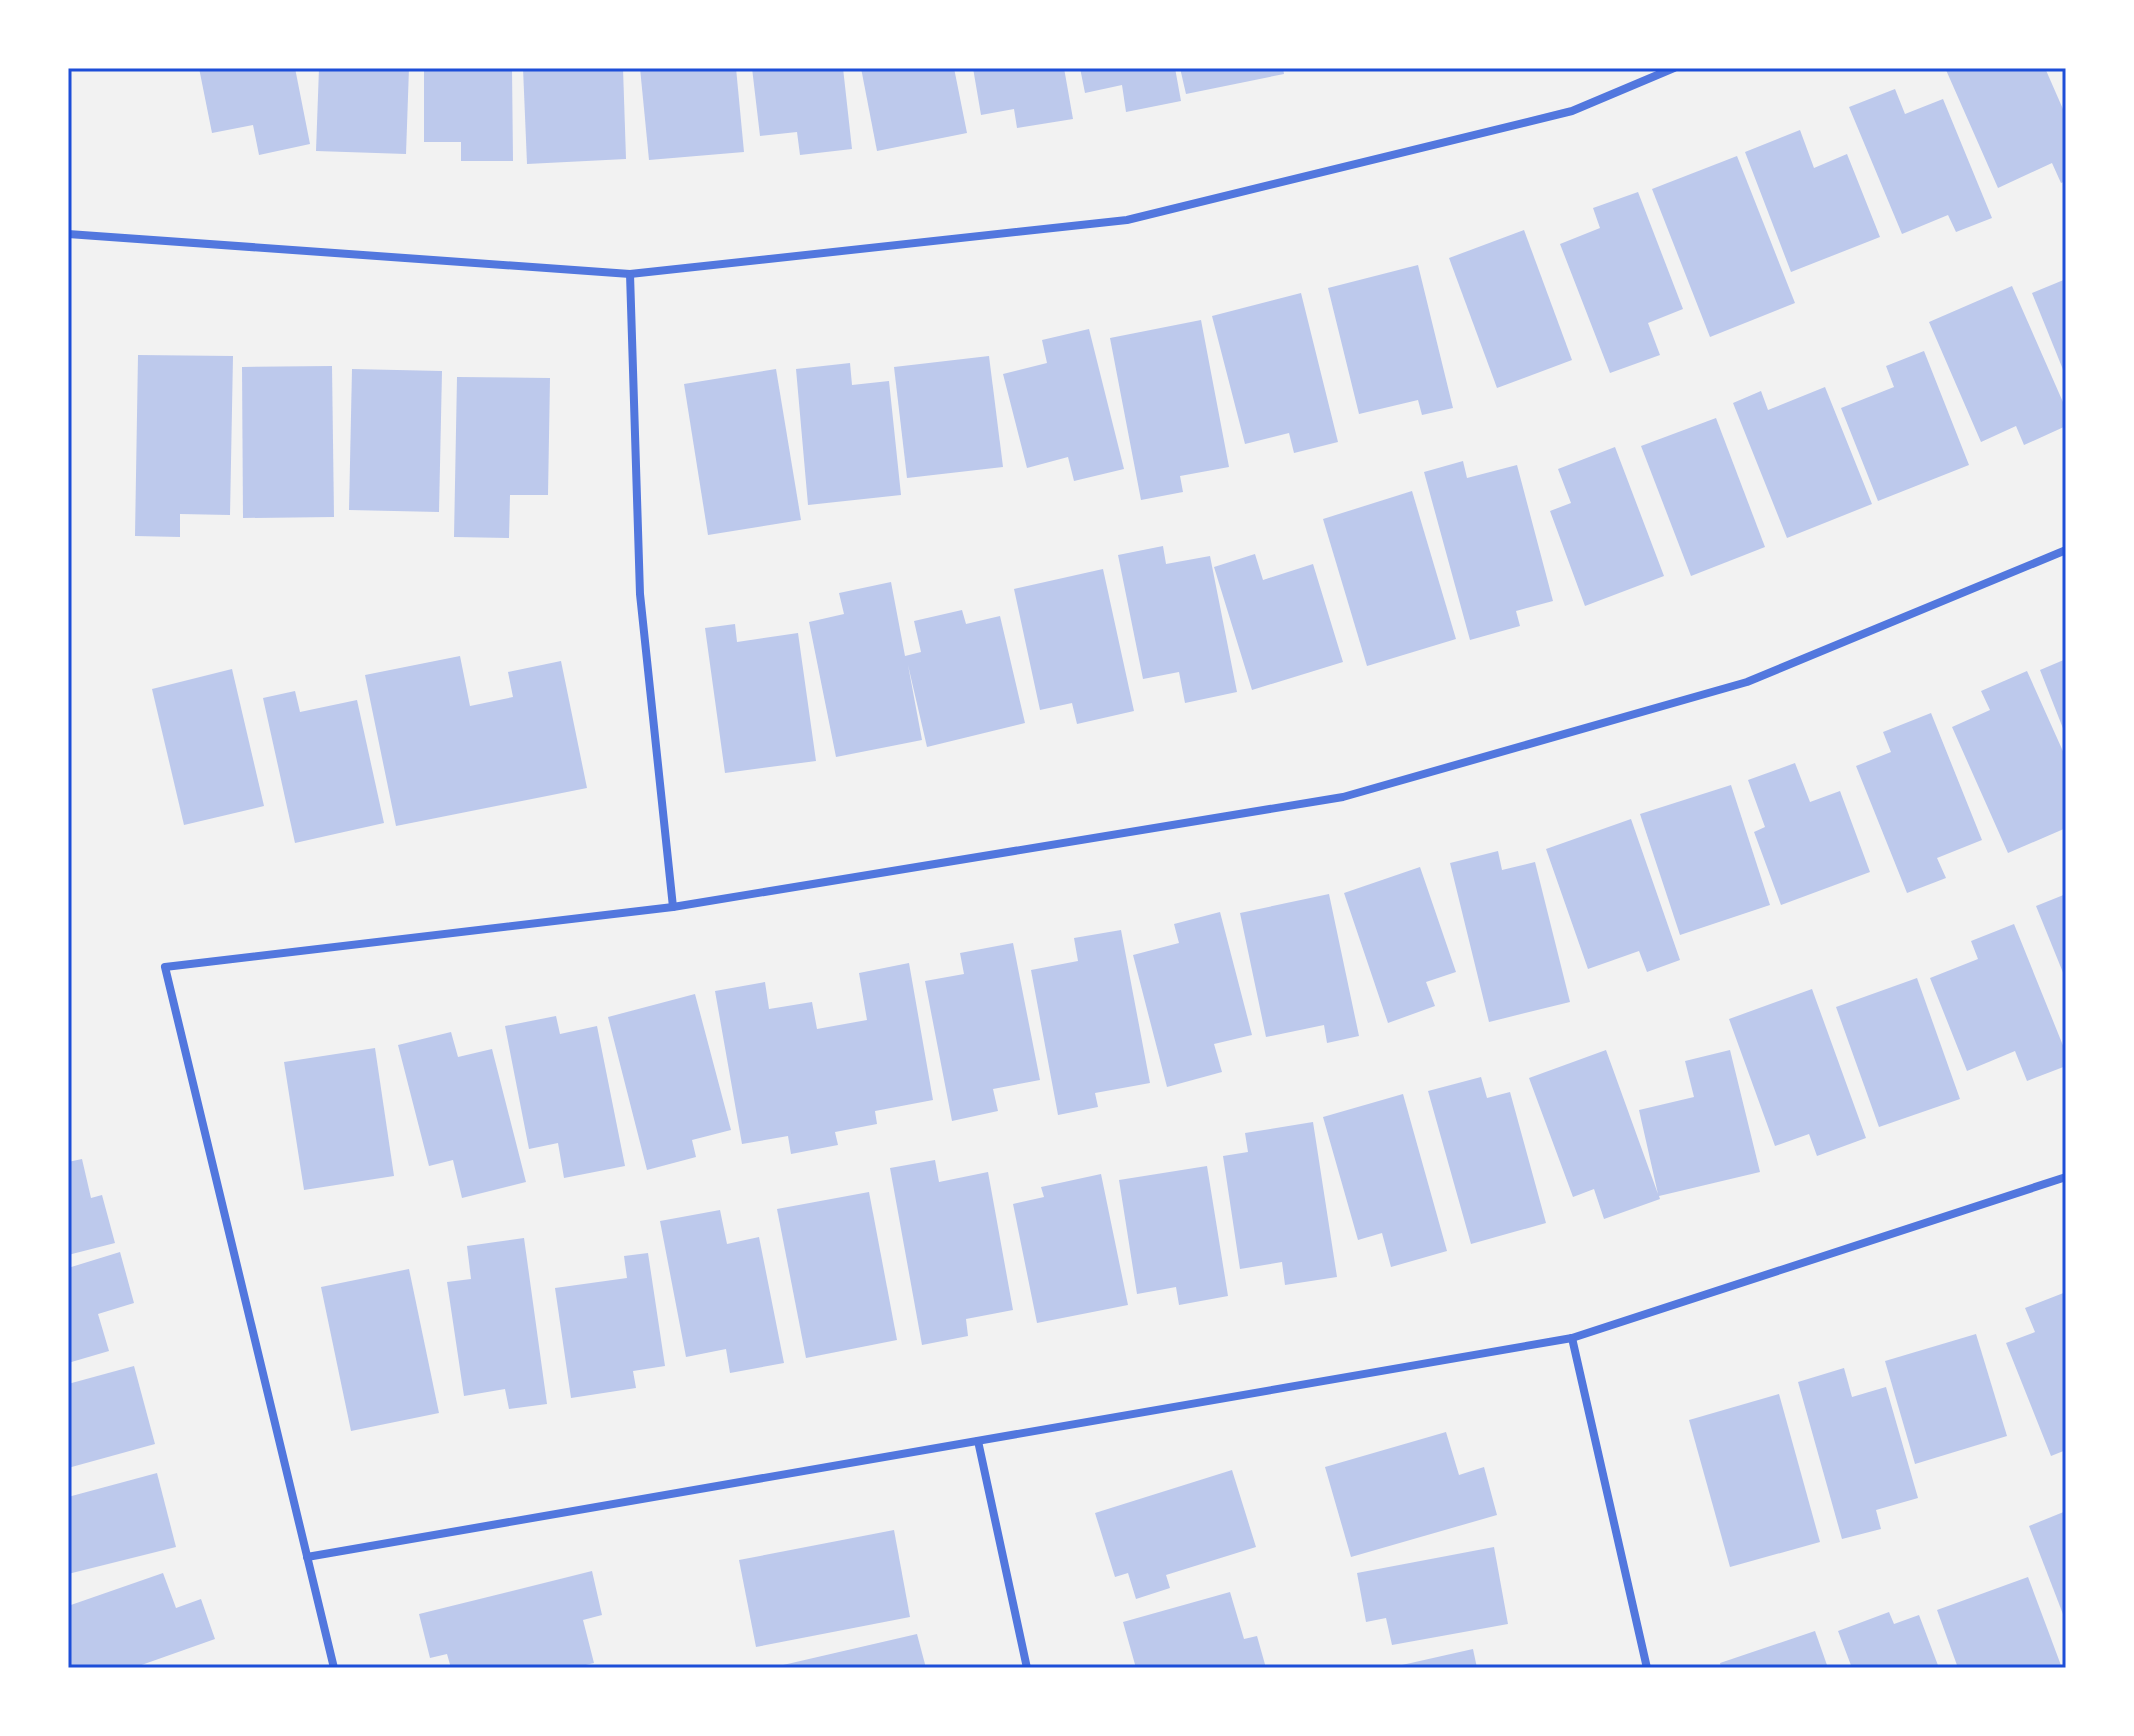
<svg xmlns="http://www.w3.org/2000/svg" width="2134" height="1736" font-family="Arial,sans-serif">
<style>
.building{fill:#bdc9ec}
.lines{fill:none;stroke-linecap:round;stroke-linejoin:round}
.minor{stroke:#5277de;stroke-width:8}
.neatline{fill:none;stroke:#1d4ed8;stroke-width:3}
</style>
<rect width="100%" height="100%" fill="#f2f2f2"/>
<g class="building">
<polygon points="199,68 295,68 310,144 259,155 253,125 212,133"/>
<polygon points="319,68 409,68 406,154 316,151"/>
<polygon points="424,68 512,68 513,161 461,161 461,142 424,142"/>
<polygon points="523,68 623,68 626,159 527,164"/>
<polygon points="640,68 736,68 744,152 649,160"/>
<polygon points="752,68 843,68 852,149 800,155 797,132 760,136"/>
<polygon points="861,68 954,68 967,133 877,151"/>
<polygon points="973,68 1064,68 1073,119 1017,128 1014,109 981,115"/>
<polygon points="1080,68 1175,68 1181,101 1126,112 1122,85 1085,93"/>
<polygon points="1180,68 1283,68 1284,74 1186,94"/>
<polygon points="1951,68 2045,68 2066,116 2066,181 2061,183 2052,163 1998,188 1946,70"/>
<polygon points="1895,89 1905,114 1943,99 1992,218 1956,232 1948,215 1902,234 1849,107"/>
<polygon points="1800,130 1814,168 1847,154 1880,237 1791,272 1745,152"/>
<polygon points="1737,156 1795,303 1710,337 1652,189"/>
<polygon points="1638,192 1683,309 1648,323 1660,355 1610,373 1560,244 1600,228 1593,208"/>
<polygon points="1524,230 1572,360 1497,388 1449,258"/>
<polygon points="1418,265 1453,408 1422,415 1418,400 1359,414 1328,288"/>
<polygon points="2066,279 2066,377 2032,293"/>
<polygon points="2012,286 2066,409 2066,426 2024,445 2016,426 1981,442 1929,322"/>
<polygon points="1301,293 1338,442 1294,453 1289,433 1245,444 1212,316"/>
<polygon points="1201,320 1229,467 1180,476 1183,492 1141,500 1110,338"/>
<polygon points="1089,329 1124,469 1074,481 1068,457 1027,468 1003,374 1047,363 1042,340"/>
<polygon points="1924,351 1969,465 1878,501 1841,408 1894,387 1886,366"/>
<polygon points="138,355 233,356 230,515 180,514 180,537 135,536"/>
<polygon points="989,356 1003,467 907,478 894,367"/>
<polygon points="850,363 852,385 889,381 901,495 808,505 796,369"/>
<polygon points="332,366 334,517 243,518 242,367"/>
<polygon points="352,369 442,371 439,512 349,510"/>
<polygon points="776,369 801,520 708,535 684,384"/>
<polygon points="457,377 550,378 548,495 510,495 509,538 454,537"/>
<polygon points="1825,387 1872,504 1787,538 1733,403 1761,391 1768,410"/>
<polygon points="1716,418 1765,547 1691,576 1641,446"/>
<polygon points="1615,447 1664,576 1585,606 1550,511 1571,503 1558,469"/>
<polygon points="1463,461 1467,478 1517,465 1553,601 1516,611 1520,626 1470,640 1424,472"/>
<polygon points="1412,491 1456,639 1367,666 1323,519"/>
<polygon points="1163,546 1166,564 1210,556 1237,692 1185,703 1179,672 1143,679 1118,555"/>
<polygon points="1255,554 1263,580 1313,564 1343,662 1252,690 1214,567"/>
<polygon points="1103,569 1134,711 1077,724 1072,703 1040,710 1014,589"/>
<polygon points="891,582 905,656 921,652 914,621 962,610 966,624 1000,616 1025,723 927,747 908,665 922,740 836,757 809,622 844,614 839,593"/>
<polygon points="735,624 737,642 798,633 816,761 725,773 705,628"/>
<polygon points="460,656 470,706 513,697 508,672 561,661 587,788 396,826 365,675"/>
<polygon points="2066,659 2066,736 2040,670"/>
<polygon points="232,669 264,806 184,825 152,689"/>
<polygon points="2027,671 2066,758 2066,828 2008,853 1952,727 1990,710 1981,691"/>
<polygon points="295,691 300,712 357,700 384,823 295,843 263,698"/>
<polygon points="1931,713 1982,840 1937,858 1946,878 1907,893 1856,766 1891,752 1883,732"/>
<polygon points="1795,763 1810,802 1840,791 1870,872 1781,905 1754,832 1765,827 1748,780"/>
<polygon points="1731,785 1770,905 1680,935 1640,814"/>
<polygon points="1631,819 1680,960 1647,972 1639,951 1588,969 1546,849"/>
<polygon points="1498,851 1502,870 1535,862 1570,1002 1489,1022 1450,863"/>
<polygon points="1420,867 1456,972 1426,982 1435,1006 1388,1023 1344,893"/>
<polygon points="1329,894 1359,1036 1327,1043 1324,1025 1266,1037 1240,913"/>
<polygon points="2066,894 2066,980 2036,906"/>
<polygon points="1220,912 1252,1035 1214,1044 1222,1072 1167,1087 1133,955 1179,943 1174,924"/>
<polygon points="2014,924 2066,1053 2066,1066 2027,1081 2015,1051 1967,1071 1930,978 1978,959 1971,941"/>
<polygon points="1121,930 1150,1083 1095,1093 1098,1107 1058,1115 1031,970 1078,961 1074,938"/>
<polygon points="1013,943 1040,1080 993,1089 998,1111 952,1121 925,981 964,974 960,953"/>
<polygon points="909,963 933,1100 875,1111 877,1124 835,1132 838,1145 791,1154 788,1136 742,1144 715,991 765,982 769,1009 812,1002 817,1029 867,1020 859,973"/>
<polygon points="1917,978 1960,1099 1879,1127 1836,1007"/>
<polygon points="1812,989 1866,1138 1817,1156 1809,1134 1775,1146 1729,1019"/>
<polygon points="695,994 731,1130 692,1140 696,1157 647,1170 608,1017"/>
<polygon points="556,1016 560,1034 597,1026 625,1166 564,1178 558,1143 529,1149 505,1026"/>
<polygon points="451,1032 458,1057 492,1049 526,1182 462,1198 453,1160 429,1166 398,1045"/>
<polygon points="375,1048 394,1176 304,1190 284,1062"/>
<polygon points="1606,1050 1658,1194 1639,1110 1694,1097 1685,1061 1730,1050 1760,1172 1659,1196 1660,1199 1604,1219 1594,1189 1573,1197 1529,1078"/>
<polygon points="1481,1077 1487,1098 1510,1092 1546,1223 1471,1244 1428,1091"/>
<polygon points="1403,1094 1447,1251 1391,1267 1382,1233 1358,1240 1323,1117"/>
<polygon points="1313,1122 1337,1277 1285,1285 1282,1262 1240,1269 1223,1156 1248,1152 1245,1133"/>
<polygon points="82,1159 91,1198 102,1195 115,1243 68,1255 68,1162"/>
<polygon points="935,1160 939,1182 988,1172 1013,1310 966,1319 968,1336 922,1345 890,1168"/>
<polygon points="1207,1166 1228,1296 1179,1305 1176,1287 1137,1294 1119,1180"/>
<polygon points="1101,1174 1128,1305 1037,1323 1013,1204 1044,1197 1041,1187"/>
<polygon points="869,1192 897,1340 806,1358 777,1209"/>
<polygon points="720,1210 727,1244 759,1237 784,1363 730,1373 726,1349 686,1357 660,1221"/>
<polygon points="524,1238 547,1404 509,1409 505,1389 464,1396 447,1282 471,1279 467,1246"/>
<polygon points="120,1252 134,1303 98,1314 109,1351 68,1363 68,1268"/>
<polygon points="648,1253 665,1366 633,1371 636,1388 571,1398 555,1288 627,1278 624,1256"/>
<polygon points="409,1269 439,1413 351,1431 321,1287"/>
<polygon points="2066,1292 2066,1450 2051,1456 2006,1343 2035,1332 2025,1308"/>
<polygon points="1976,1334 2007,1436 1915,1464 1885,1361"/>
<polygon points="134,1366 155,1444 68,1468 68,1384"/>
<polygon points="1844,1368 1852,1397 1886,1387 1918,1498 1876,1510 1881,1529 1842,1539 1798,1382"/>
<polygon points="1779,1394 1820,1542 1730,1567 1689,1420"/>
<polygon points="1446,1432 1459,1475 1484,1467 1497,1515 1351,1557 1325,1467"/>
<polygon points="1232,1470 1256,1547 1166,1575 1170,1588 1136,1599 1128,1573 1115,1577 1095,1513"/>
<polygon points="157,1473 176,1547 68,1574 68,1497"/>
<polygon points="2066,1511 2066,1622 2029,1526"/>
<polygon points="894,1530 910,1617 756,1647 739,1560"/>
<polygon points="1494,1547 1508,1624 1392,1645 1386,1618 1366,1622 1357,1573"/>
<polygon points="592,1571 602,1615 583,1620 594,1663 573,1668 451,1668 447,1654 430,1658 419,1614"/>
<polygon points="163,1573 176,1608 201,1599 215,1639 133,1668 68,1668 68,1606"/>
<polygon points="2028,1577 2062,1668 1958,1668 1937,1610"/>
<polygon points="1230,1592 1244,1639 1257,1636 1266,1668 1136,1668 1123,1622"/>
<polygon points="1889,1612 1894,1624 1919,1615 1939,1668 1852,1668 1838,1631"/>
<polygon points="1815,1631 1828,1668 1721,1668 1720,1663"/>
<polygon points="917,1634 926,1668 784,1668 783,1665"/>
<polygon points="1473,1649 1477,1668 1393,1668 1393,1667"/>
</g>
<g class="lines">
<g class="minor">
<polyline points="68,234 630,274 1127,220 1572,111 1674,68"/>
<polyline points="630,274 640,594 673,907"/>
<polyline points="1572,1338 1647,1668"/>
<polyline points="978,1441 1027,1668"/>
<polyline points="307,1557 1572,1338 2066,1177"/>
<polyline points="334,1668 165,967 673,907 1343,797 1747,682 2066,550"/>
</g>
</g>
<rect width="2134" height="1736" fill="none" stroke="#ffffff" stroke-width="140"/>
<rect x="70" y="70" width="1994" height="1596" class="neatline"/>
</svg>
